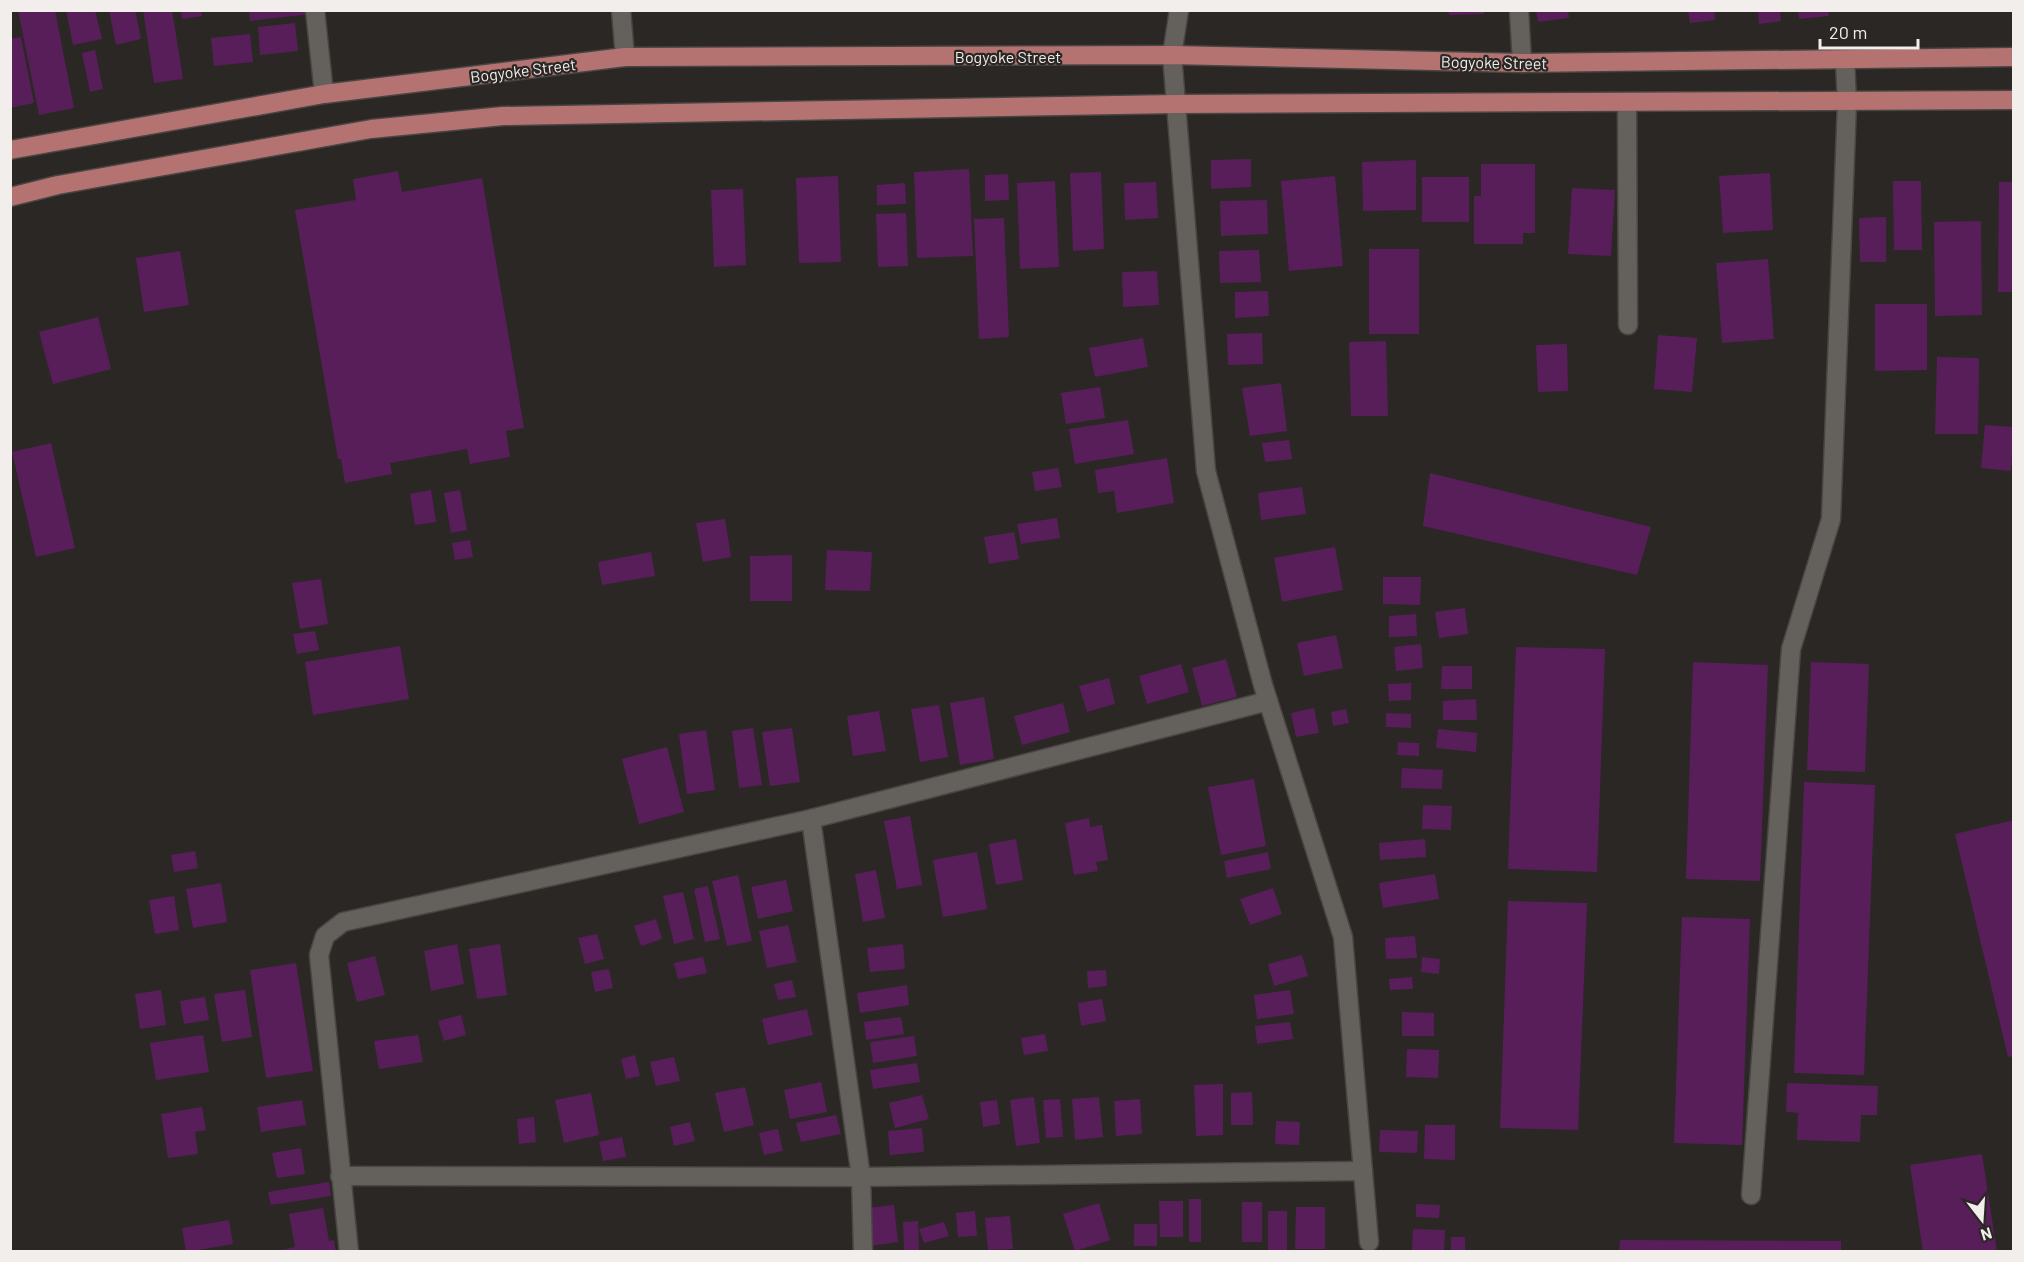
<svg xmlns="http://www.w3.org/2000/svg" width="2024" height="1262" font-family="Barlow,sans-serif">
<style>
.building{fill:#581e5a}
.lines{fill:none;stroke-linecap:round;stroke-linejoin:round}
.street-casing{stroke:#484543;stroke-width:21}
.primary-casing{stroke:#484543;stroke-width:21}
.street{stroke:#64615d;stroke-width:18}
.primary{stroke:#b47371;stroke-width:18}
.labels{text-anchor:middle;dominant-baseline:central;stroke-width:4.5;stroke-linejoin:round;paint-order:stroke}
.street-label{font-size:16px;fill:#f1eeec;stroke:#2a2724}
</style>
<rect width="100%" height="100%" fill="#2a2724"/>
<g class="building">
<polygon points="18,10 55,10 74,108 39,115"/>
<polygon points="66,10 95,10 102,39 73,45"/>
<polygon points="109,10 135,10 141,39 116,45"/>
<polygon points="143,10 172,10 183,79 154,83"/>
<polygon points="181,10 201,10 202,16 182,19"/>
<polygon points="249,10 311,10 311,14 250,21"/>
<polygon points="1448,10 1484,10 1484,14 1449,15"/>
<polygon points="1536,10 1568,10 1569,18 1538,22"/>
<polygon points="1688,10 1714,10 1715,20 1690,23"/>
<polygon points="1758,10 1780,10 1781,21 1759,24"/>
<polygon points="1798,10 1828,10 1829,16 1799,19"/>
<polygon points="295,23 298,51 260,55 258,27"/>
<polygon points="250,34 253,62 214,66 211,38"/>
<polygon points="21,37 34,103 10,108 10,39"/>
<polygon points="95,50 103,89 90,92 82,53"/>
<polygon points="1251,159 1251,187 1211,189 1211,160"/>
<polygon points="1416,160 1416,210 1363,211 1362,162"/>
<polygon points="1481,164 1535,164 1535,233 1523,233 1523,244 1474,244 1474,196 1481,196"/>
<polygon points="969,169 973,256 917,258 914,172"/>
<polygon points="398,171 402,192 482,178 524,428 506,431 510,457 470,464 467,449 390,463 392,474 345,483 341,459 338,459 295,210 356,200 353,179"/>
<polygon points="1101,172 1104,249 1073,251 1070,173"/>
<polygon points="1770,173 1773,230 1723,233 1719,176"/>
<polygon points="1008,174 1009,200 985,201 985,175"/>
<polygon points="838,176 841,262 799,263 796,178"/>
<polygon points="1335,176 1343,266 1289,271 1281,181"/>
<rect x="1422" y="177" width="47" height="45"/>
<polygon points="1055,181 1059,267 1020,269 1017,183"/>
<polygon points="1893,181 1921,181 1922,250 1894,250"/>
<polygon points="1156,182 1158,218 1125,220 1124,183"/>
<polygon points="1999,182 2014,182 2014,292 1998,292"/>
<polygon points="905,183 906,204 877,205 877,185"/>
<polygon points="1572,188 1615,190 1611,256 1568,254"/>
<polygon points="743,189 746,265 714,267 711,190"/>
<polygon points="1267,200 1268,234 1221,236 1220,201"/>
<polygon points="906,213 908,266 878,267 876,214"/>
<polygon points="1886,217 1886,262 1860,262 1859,218"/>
<polygon points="1004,218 1009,337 979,339 974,219"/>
<polygon points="1981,221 1982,315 1935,316 1934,222"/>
<rect x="1369" y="249" width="50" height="85"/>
<polygon points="1259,250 1261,282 1220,283 1219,251"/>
<polygon points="180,251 189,305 144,312 136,258"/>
<polygon points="1768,259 1774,339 1722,343 1716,263"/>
<polygon points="1157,271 1159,305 1123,307 1122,272"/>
<polygon points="1268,291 1269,316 1235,318 1235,292"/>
<polygon points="1875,304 1927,304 1927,370 1875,371"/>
<polygon points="98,317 111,369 53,384 39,332"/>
<polygon points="1262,333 1263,364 1228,365 1227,334"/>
<polygon points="1658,335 1697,338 1692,392 1654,389"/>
<polygon points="1143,338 1148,367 1095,377 1089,348"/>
<polygon points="1386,341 1388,416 1351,416 1349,342"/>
<polygon points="1567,344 1568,391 1538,392 1536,345"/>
<polygon points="1937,357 1979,358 1978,434 1935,434"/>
<polygon points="1281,383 1287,431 1250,436 1242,388"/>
<polygon points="1100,387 1105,418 1066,424 1061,393"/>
<polygon points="1128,420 1134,454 1075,464 1069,429"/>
<polygon points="1985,425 2014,427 2011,471 1981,468"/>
<polygon points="1289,440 1292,459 1265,462 1262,443"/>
<polygon points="51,443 75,548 36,557 12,452"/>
<polygon points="1167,458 1174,503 1117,513 1114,491 1098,493 1095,470"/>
<polygon points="1058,468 1062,487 1035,491 1032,472"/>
<polygon points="1430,473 1651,527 1637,575 1423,526"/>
<polygon points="1302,487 1306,514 1261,520 1258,493"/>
<polygon points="431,490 436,522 415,525 410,494"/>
<polygon points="460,490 467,530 451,533 444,493"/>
<polygon points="1057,518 1060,538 1021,544 1017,524"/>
<polygon points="725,519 731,557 703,562 696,523"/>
<polygon points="1014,532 1019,559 989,564 984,537"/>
<polygon points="470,540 473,557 455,560 452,543"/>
<polygon points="1335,547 1343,590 1282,602 1274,558"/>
<polygon points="827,550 872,552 870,591 825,590"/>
<polygon points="651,552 655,576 602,585 598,562"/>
<polygon points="792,555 792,601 750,601 750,556"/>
<polygon points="1383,577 1421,577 1420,605 1383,604"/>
<polygon points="321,579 328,624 300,629 292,583"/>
<polygon points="1465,608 1468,634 1439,638 1435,612"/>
<polygon points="1416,614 1417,636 1389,637 1389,616"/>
<polygon points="315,631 319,650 297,654 293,634"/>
<polygon points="1336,635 1343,668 1304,676 1297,643"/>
<polygon points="1421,644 1423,668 1396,671 1394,647"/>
<polygon points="400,646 409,699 313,715 305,662"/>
<polygon points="1516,647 1605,649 1597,872 1508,869"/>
<polygon points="1226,659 1237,697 1202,706 1192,668"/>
<polygon points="1693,662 1768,665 1760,881 1686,879"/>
<polygon points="1811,662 1869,664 1865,772 1807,770"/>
<polygon points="1181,664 1189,692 1147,704 1139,676"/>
<polygon points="1442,666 1472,666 1472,689 1441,689"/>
<polygon points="1109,678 1115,704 1087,712 1079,686"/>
<polygon points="1411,683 1411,700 1389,701 1388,684"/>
<polygon points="984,697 994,759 960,765 950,703"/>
<polygon points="1476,699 1477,720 1443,720 1443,701"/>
<polygon points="1063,703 1070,732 1022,745 1014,716"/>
<polygon points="939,705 948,757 920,762 911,709"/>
<polygon points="1314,708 1319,733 1296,737 1291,713"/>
<polygon points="1346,709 1349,723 1333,726 1331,712"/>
<polygon points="879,711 886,751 853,756 847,716"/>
<polygon points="1386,713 1411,714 1411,728 1386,727"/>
<polygon points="753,728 762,785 739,788 732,731"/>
<polygon points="792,728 800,782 770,786 762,732"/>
<polygon points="1438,729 1477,733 1476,752 1436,748"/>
<polygon points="706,730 715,790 687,794 679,734"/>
<polygon points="1398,742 1419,743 1419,756 1397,755"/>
<polygon points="667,747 684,812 639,824 622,759"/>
<polygon points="1402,768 1443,770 1442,789 1401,788"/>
<polygon points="1254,779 1266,846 1221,855 1208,787"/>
<polygon points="1804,782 1875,785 1864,1075 1794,1073"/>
<polygon points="1423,805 1452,806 1451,830 1422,829"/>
<polygon points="910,816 922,885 897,889 884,821"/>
<polygon points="1089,818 1090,827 1102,825 1108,860 1096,862 1098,871 1074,875 1065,823"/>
<polygon points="2014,820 2014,1056 2008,1057 1955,834"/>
<polygon points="1016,839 1023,880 996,885 989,844"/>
<polygon points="1425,839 1426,857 1380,860 1379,843"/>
<polygon points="195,851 198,868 174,872 171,855"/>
<polygon points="977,852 987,909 943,917 933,860"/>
<polygon points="1268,852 1271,869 1227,878 1224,861"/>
<polygon points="876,870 885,918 863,922 855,874"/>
<polygon points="1435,874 1439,899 1383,908 1379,883"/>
<polygon points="738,875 752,941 727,946 712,881"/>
<polygon points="786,880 793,911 758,919 751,887"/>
<polygon points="221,883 227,922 193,928 186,889"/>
<polygon points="708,886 720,939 705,942 694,889"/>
<polygon points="1273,888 1282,914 1250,925 1240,899"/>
<polygon points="683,892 694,939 674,944 663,896"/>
<polygon points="174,896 179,930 155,934 149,900"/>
<polygon points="1508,901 1587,903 1578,1130 1500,1128"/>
<polygon points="1682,917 1750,919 1742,1145 1674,1143"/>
<polygon points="656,919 662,939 641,946 634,926"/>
<polygon points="788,925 797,962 767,968 759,931"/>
<polygon points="597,934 604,959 585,964 578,938"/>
<polygon points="1415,936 1417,958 1386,959 1385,938"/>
<polygon points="457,944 464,984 431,991 424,951"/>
<polygon points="500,944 507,995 477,999 469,949"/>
<polygon points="903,944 905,969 870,972 867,948"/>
<polygon points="1302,955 1308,976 1274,986 1268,964"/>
<polygon points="375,956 385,995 357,1002 347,963"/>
<polygon points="703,957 707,973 678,979 674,963"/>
<polygon points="1422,957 1440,959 1439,974 1421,972"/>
<polygon points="296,963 313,1071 266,1078 250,970"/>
<polygon points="609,969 613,988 595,992 591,972"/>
<polygon points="1106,970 1107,986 1088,988 1087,971"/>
<polygon points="1412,977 1413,989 1390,990 1389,979"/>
<polygon points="792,980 796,997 778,1000 774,984"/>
<polygon points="907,985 909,1005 860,1013 857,993"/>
<polygon points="161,990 166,1025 140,1029 135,994"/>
<polygon points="245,990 252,1037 222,1042 214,994"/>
<polygon points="1290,990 1294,1014 1257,1019 1254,995"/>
<polygon points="205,997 209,1020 184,1024 180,1001"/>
<polygon points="1102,999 1106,1021 1081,1026 1078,1003"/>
<polygon points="807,1009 813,1035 768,1045 762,1019"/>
<polygon points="1402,1012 1434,1013 1434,1036 1402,1036"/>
<polygon points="461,1015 466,1035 444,1041 438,1021"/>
<polygon points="901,1017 904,1034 866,1040 864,1022"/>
<polygon points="1290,1022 1293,1039 1257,1044 1255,1026"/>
<polygon points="1045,1034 1048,1051 1024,1055 1021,1038"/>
<polygon points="203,1035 209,1072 156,1080 150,1043"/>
<polygon points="418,1035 423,1062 379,1069 374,1041"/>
<polygon points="914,1036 917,1056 873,1063 870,1042"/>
<polygon points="1407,1049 1439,1050 1438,1078 1406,1077"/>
<polygon points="635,1055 640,1076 626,1079 621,1059"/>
<polygon points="674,1057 680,1081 656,1086 650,1062"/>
<polygon points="917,1063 920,1082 873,1089 870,1070"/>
<polygon points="821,1082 827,1112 790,1119 784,1090"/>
<polygon points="1787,1083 1878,1086 1877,1115 1861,1115 1860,1142 1797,1140 1798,1113 1786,1112"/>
<polygon points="1223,1084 1223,1135 1196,1136 1194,1085"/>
<polygon points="745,1087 754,1125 724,1132 715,1093"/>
<polygon points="1252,1092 1253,1125 1231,1125 1231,1093"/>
<polygon points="591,1093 599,1135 564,1143 555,1100"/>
<polygon points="922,1095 929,1119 895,1128 889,1103"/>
<polygon points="1034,1097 1040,1143 1016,1146 1010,1100"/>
<polygon points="1099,1097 1103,1137 1075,1140 1072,1099"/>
<polygon points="1060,1099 1063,1137 1046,1138 1043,1100"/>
<polygon points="1140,1099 1142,1134 1116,1136 1114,1101"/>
<polygon points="302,1100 306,1125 261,1132 257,1107"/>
<polygon points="997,1100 1000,1124 983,1127 980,1102"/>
<polygon points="202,1107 206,1130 195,1132 198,1154 168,1158 161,1114"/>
<polygon points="836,1115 841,1134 801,1142 796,1123"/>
<polygon points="534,1117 536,1142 519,1144 517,1119"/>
<polygon points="1276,1121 1300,1122 1299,1145 1275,1144"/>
<polygon points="690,1122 695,1141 674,1146 670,1127"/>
<polygon points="1425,1125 1455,1125 1455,1160 1424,1159"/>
<polygon points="922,1128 924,1152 890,1155 888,1131"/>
<polygon points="778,1129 783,1151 764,1155 759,1133"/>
<polygon points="1380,1130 1418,1131 1417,1153 1379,1152"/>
<polygon points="622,1137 626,1157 603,1161 599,1142"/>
<polygon points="301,1148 305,1174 277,1178 272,1153"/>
<polygon points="1982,1154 1997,1252 1923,1252 1910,1165"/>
<polygon points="329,1182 331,1196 271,1205 268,1192"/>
<rect x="1189" y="1199" width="12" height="43"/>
<polygon points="1159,1201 1183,1201 1183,1237 1160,1237"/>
<rect x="1242" y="1202" width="20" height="40"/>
<polygon points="1099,1203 1110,1240 1075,1251 1063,1214"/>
<polygon points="1416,1204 1440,1205 1439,1218 1416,1217"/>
<polygon points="894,1205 898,1242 871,1246 867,1208"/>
<polygon points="1296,1207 1325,1207 1325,1249 1295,1249"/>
<polygon points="323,1208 329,1241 334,1240 336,1252 273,1252 295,1247 289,1214"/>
<polygon points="975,1211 977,1236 958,1237 956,1213"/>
<rect x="1268" y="1211" width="19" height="41"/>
<polygon points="1010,1216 1013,1249 988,1250 985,1218"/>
<polygon points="229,1220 233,1244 186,1252 182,1228"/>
<polygon points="918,1221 919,1252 904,1252 903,1222"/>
<polygon points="944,1222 949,1236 924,1243 919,1229"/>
<rect x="1134" y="1224" width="23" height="22"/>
<polygon points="1413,1229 1445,1230 1444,1252 1412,1252"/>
<rect x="1451" y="1237" width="14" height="15"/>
<polygon points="1620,1240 1841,1241 1841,1252 1619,1252"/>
</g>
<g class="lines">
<defs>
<g id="street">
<polyline points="315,10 324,94"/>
<polyline points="621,10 625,57"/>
<polyline points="1179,10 1172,55 1206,471 1263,685 1343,937 1369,1242"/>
<polyline points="1519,10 1522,63"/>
<polyline points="1627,103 1628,325"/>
<polyline points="811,819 861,1177 863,1252"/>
<polyline points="340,1176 861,1177 1363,1171"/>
<polyline points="1751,1195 1791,649 1831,519 1847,103 1845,60"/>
<polyline points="349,1252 319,955 325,936 343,922 811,819 1268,701"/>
</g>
<g id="primary">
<polyline points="10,150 324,94 625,57 1172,55 1522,63 2014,57"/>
<polyline points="10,197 58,185 371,129 503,116 1175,104 2014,100"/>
</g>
</defs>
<use href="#street" class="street-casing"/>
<use href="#primary" class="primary-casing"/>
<use href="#street" class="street"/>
<use href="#primary" class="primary"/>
</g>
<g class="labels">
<g class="street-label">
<text x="1008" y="56">Bogyoke Street</text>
<text transform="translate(1494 62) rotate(1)">Bogyoke Street</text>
<text transform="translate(523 70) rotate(-7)">Bogyoke Street</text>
</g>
</g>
<rect width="2024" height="1262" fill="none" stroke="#f1eeec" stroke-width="24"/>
<g transform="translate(1982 1220) rotate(163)" stroke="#2a2724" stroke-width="4.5" paint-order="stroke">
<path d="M0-4.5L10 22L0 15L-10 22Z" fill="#f1eeec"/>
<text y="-9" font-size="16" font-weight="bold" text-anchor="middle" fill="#f1eeec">N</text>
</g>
<path d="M1820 39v9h98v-9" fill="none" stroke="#f1eeec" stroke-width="3"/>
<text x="1829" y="39" font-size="18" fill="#f1eeec" stroke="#2a2724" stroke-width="4.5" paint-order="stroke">20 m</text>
</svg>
